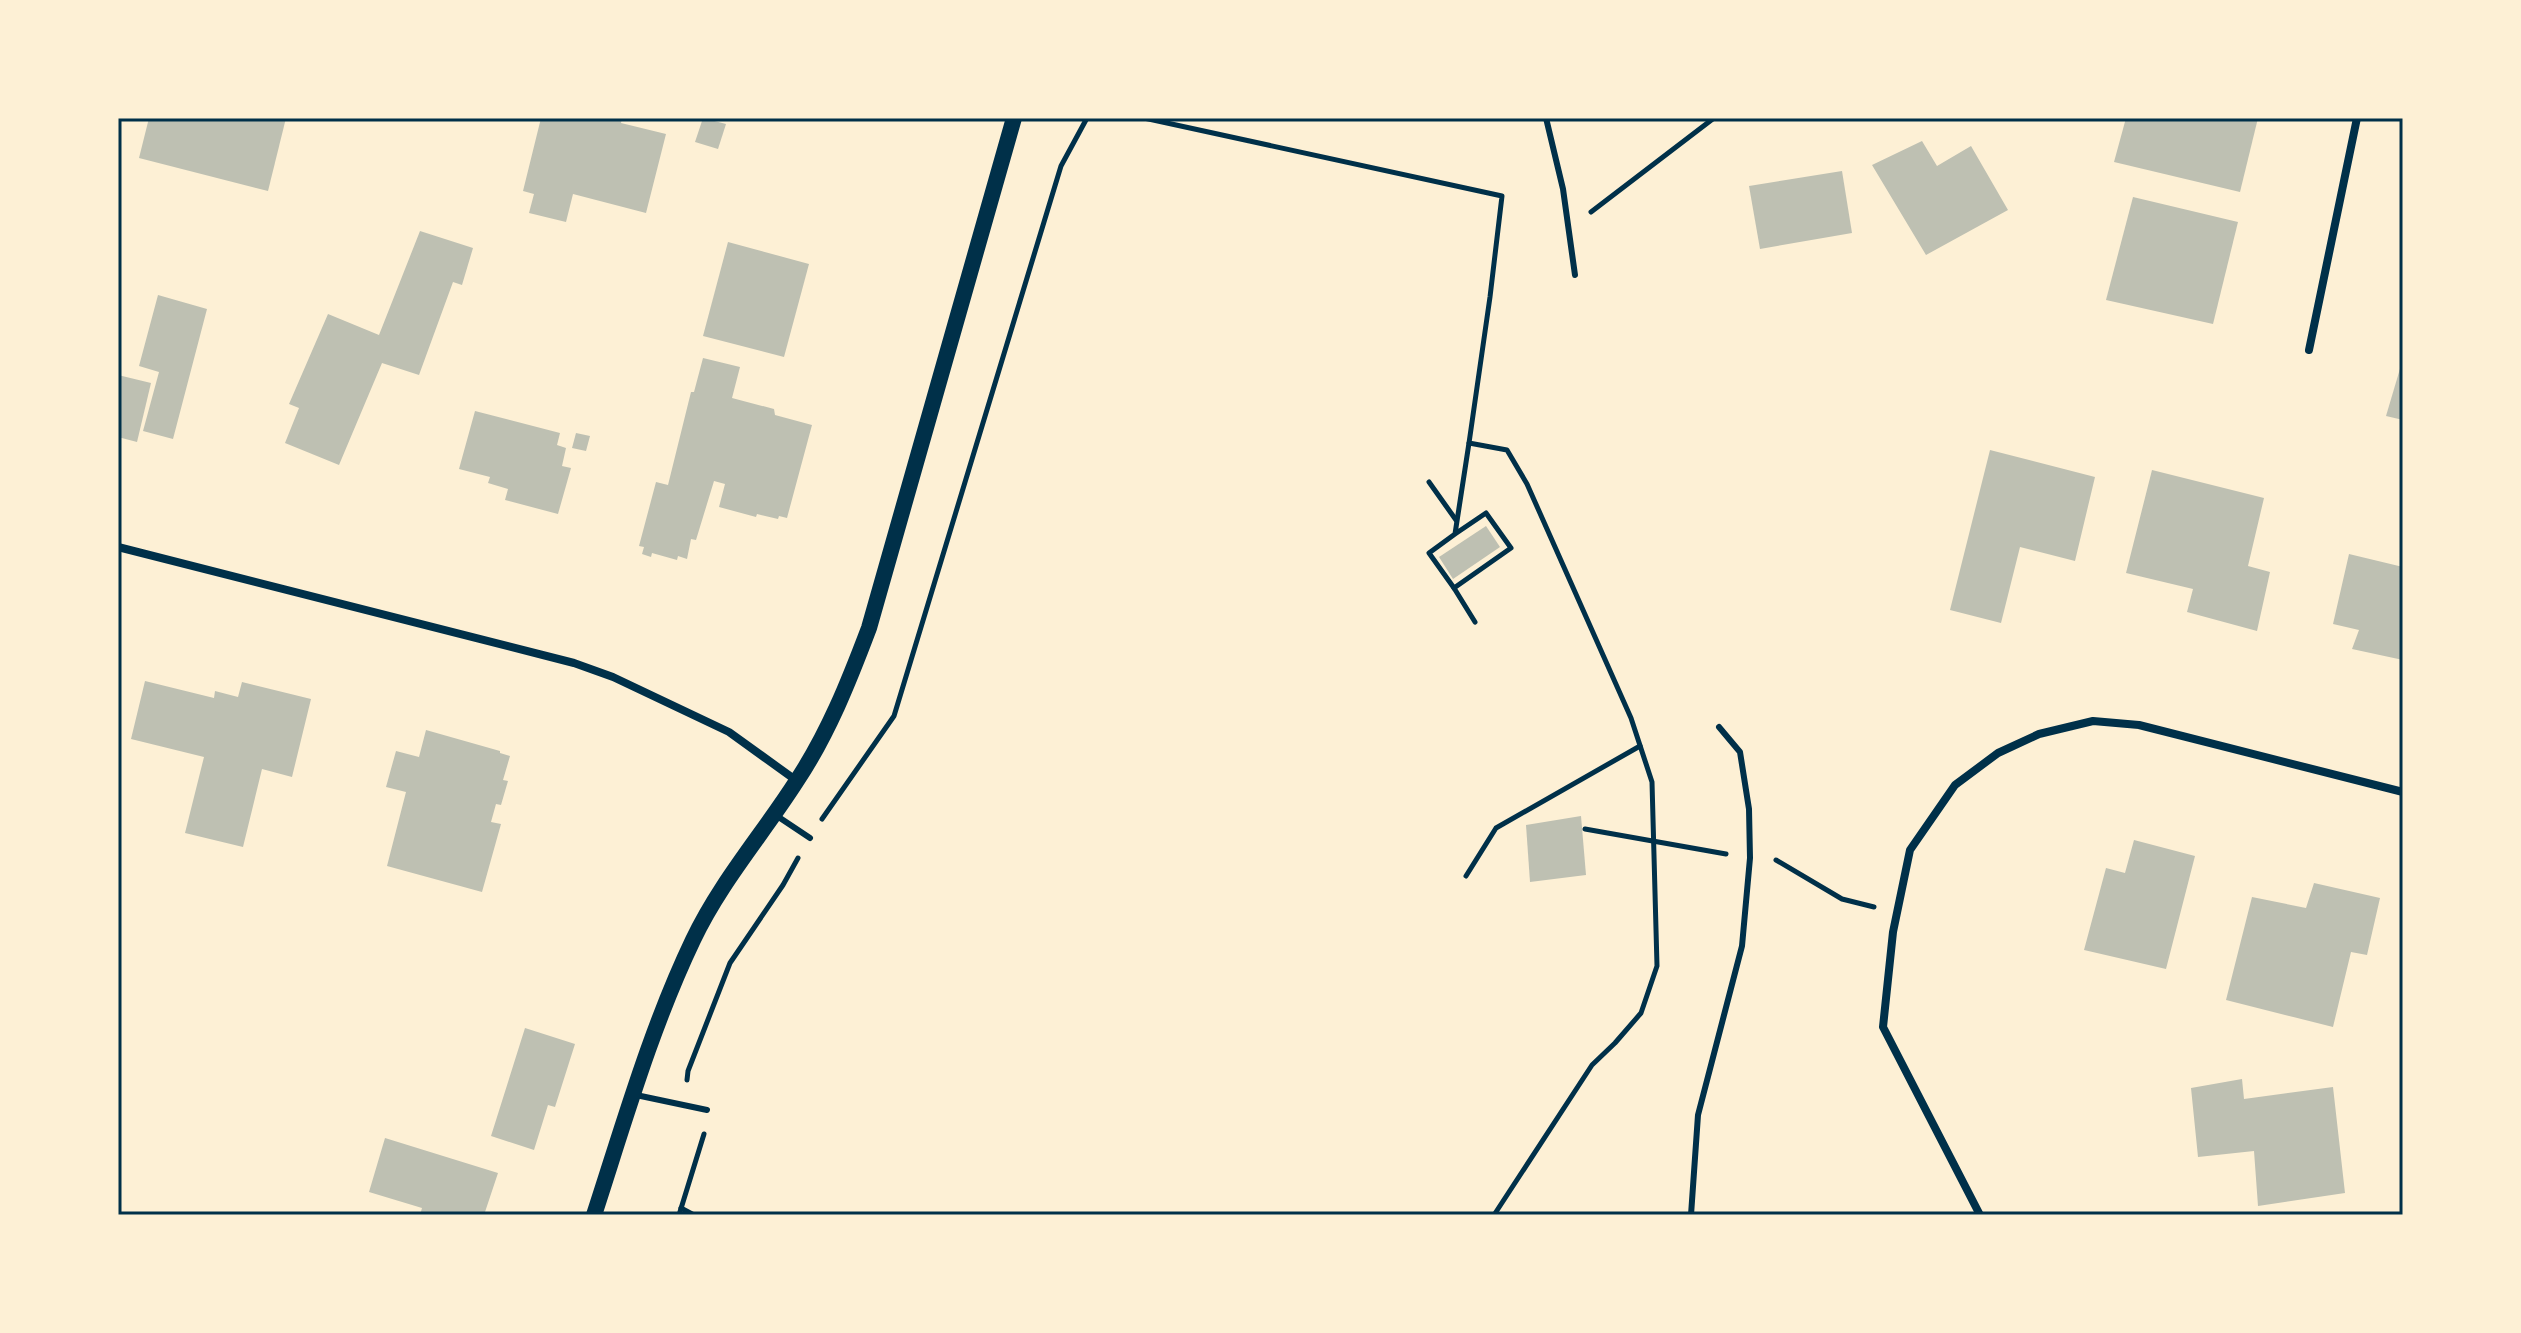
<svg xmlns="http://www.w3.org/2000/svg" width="2521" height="1333" font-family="'Asap Condensed',sans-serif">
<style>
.building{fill:#bec0b2}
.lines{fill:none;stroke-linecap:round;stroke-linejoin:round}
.path{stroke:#003049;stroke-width:5}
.service{stroke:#003049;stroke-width:6}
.minor{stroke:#003049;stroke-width:8}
.secondary{stroke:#003049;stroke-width:16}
.neatline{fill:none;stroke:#003049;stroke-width:3}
</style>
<rect width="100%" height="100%" fill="#fdf0d5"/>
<g class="building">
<polygon points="149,118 286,118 268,191 139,158"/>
<polygon points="541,118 622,118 621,123 666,134 646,213 573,194 566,222 529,213 534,194 523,191"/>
<polygon points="703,118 726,124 718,149 695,142"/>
<polygon points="2126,118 2258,118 2240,192 2114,162"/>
<polygon points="1922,141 1937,166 1971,146 2008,210 1926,255 1872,165"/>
<polygon points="1842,171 1852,233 1760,249 1749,186"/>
<polygon points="2133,197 2238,222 2213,324 2106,300"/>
<polygon points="420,231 473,248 462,285 453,282 419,375 382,363 339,465 285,443 299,408 289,404 328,314 379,335"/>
<polygon points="728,242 809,264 784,357 703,336"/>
<polygon points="158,295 207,309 173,439 143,431 159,372 139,366"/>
<polygon points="703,358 740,367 732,398 774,409 775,415 812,425 787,518 779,516 778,519 757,514 756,517 719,507 725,484 714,481 696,540 691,539 687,559 678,556 677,560 652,553 651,557 642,554 644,547 639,546 656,482 668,485 691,392 694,392"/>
<polygon points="2402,362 2403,362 2403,420 2386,416"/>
<polygon points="118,375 151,383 137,442 118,437"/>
<polygon points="475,411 560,433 557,445 566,448 562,466 571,468 558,514 505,500 508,489 488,483 490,477 459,469"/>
<polygon points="576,433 590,436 586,451 572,448"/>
<polygon points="1990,450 2095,477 2075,561 2020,547 2001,623 1950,610"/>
<polygon points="2152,470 2264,498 2248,566 2270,572 2257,631 2187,612 2193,589 2126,573"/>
<polygon points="1486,526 1500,547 1453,579 1439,557"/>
<polygon points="2349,554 2403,567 2403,660 2352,649 2359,630 2333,624"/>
<polygon points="145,681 214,698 215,691 238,697 242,682 311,699 292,777 262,769 243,847 185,833 204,757 131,739"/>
<polygon points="426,730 500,751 500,753 510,756 503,780 508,781 501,805 496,804 491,822 501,824 482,892 387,866 406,792 386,787 396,751 419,757"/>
<polygon points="1581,816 1586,875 1530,882 1526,825"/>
<polygon points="2134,840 2195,856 2166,969 2084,950 2106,868 2125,873"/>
<polygon points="2314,883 2380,898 2367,955 2351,952 2333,1027 2226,1000 2252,897 2306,908"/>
<polygon points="525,1028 575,1044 555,1107 548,1105 534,1150 491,1136"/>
<polygon points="2242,1079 2244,1099 2333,1087 2345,1193 2258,1206 2254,1151 2198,1157 2191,1088"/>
<polygon points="385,1138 498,1173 484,1215 420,1215 422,1208 369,1192"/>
</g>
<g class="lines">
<g class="path">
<polyline points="1144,118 1502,196 1490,297 1469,443 1507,450 1527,484 1631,718 1652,782 1657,966 1641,1013 1615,1043 1592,1065 1494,1215"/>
<polyline points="1591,212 1714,118"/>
<polyline points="1429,482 1456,520"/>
<polyline points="1455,534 1486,513 1511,548 1454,588 1429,553 1455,534 1469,443"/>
<polyline points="1454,588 1475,622"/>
<polyline points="822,819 894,716 1061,166 1087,118"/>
<polyline points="1585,829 1726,854"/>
<polyline points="1776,860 1842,899 1874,907"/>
<polyline points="1466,876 1496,828 1640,746"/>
<polyline points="687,1080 688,1071 730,963 783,885 798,858"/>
<polyline points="681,1208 694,1215"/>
<polyline points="679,1215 704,1134"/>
</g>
<g class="service">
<polyline points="1546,118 1563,189 1575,275"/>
<polyline points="774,814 810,838"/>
<polyline points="636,1095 707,1110"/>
<polyline points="1691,1215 1698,1115 1742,946 1750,858 1749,809 1740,752 1719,727"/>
</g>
<g class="minor">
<polyline points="2309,350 2357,118"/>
<polyline points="118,547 574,663 613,677 729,732 797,781"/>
<polyline points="1980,1215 1883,1027 1893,932 1910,850 1955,785 1998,753 2039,734 2093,721 2139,725 2403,792"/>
</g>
<path class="secondary" d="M594,1215C624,1123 651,1028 693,940C720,883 762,835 796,782C828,734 849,681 869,628L1014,118"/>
</g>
<rect width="2521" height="1333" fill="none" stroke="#fdf0d5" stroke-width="240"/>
<rect x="120" y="120" width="2281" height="1093" class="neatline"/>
</svg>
